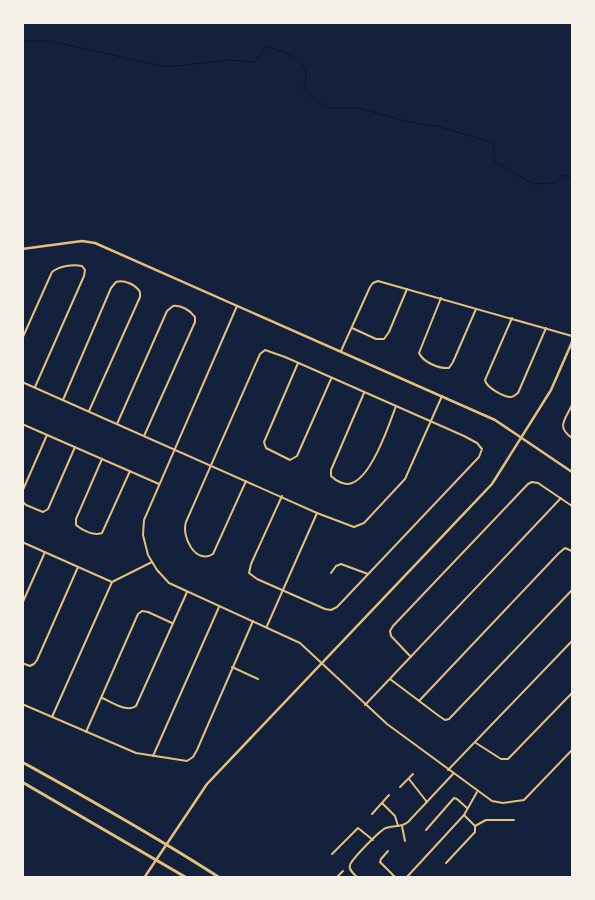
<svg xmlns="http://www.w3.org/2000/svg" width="595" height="900" font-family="'PT Sans',sans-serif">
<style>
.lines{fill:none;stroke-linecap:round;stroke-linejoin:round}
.stream{stroke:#0b132b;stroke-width:1}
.minor{stroke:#e5c07b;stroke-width:2}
.tertiary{stroke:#e5c07b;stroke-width:2.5}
.secondary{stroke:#e5c07b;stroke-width:3}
</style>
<rect width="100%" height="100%" fill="#14213d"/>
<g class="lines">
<path class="stream" d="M22,41H50L166,67L229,60L254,62L267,46C282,52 306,58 306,77C306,81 304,86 303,89L316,101L330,108H359L409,122L441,127L493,143L495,162L533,184L554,183L564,175L572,177"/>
<g class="minor">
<path d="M441,298L419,353C423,362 439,369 449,368L453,362L476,309"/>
<polyline points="237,306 144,520 143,535 148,555 157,570 169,583 300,643 387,724 492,801 503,803 524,800 572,750"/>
<path d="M512,318L485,380C486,387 503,397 511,397C514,397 515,395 518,393L546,328"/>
<polyline points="352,328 376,339 384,339 389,332 407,289"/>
<path d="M22,339L52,272C59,266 73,264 82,266L85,270L84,276L35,387"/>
<polyline points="341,351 370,287 373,283 378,281 572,336"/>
<polyline points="298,363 264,442 266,448 290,460 297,456 331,379"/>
<polyline points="22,382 317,513 354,527 364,523 405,479 442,396"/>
<path d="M364,393L331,470V476C336,481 345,486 352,483C372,476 389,425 396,406"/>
<path d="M63,400L111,288L116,282C124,279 136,285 140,292V297L89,411"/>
<path d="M572,405C565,420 556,427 572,438"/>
<polyline points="22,424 159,484"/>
<path d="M117,424L167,311L173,306C181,305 190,310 195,317V322L144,436"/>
<path d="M102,459L76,519V525C83,531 94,536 102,533L130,471"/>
<path d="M246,481L213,554C196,565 181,537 186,522L260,354L265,350L285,357L464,436L477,443L482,449L479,457L337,607L331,610L325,609L257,579L249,573L251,564L282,496"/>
<polyline points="22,492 47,435"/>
<polyline points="22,501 26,505 43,512 48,509 75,447"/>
<polyline points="22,542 112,582"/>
<polyline points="331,573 336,566 341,564 368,574"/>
<polyline points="22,604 45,552"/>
<polyline points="267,626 317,513"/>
<polyline points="411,657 391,636 390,631 393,626 528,484 532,482 538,483 572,506"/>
<polyline points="22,663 30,666 34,664 37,660 78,567"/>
<polyline points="232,667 258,679"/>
<polyline points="390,679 439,716 445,720 449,719 572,590"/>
<path d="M102,698C112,702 127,713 136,706L187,592"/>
<polyline points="419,701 559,553 565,548 572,551"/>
<polyline points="22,704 136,753 187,761 193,757 197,750 253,621"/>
<polyline points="365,705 561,498"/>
<polyline points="52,717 112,582 152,562"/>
<polyline points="86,732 138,614 142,611 148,612 172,623"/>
<polyline points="476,743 501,759 508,759 572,693"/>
<polyline points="153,756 219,607"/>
<polyline points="448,770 572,641"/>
<polyline points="409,779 427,802"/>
<polyline points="400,787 413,774"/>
<polyline points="382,803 395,816 398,826"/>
<polyline points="372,814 389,795"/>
<polyline points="402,826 405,841"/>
<polyline points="475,826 486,820 514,820"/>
<polyline points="426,830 454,798 457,799 467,808"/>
<polyline points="388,851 381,859 380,862 396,878"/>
<polyline points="332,854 358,828 373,840"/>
<polyline points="446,863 475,832 475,826 464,815"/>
<polyline points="336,878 343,871"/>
<path d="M358,878C354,874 348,870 350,865C352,859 380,830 386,828C394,825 401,828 408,822L453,774"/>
<polyline points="406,878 464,815 477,792"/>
</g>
<g class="tertiary">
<polyline points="22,249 82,241 95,243 495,420 572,472"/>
<polyline points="144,878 207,784 492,484 551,390 572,342"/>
</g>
<g class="secondary">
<path d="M22,762C89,799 155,836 220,878"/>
<polyline points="22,782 187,878"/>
</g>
</g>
<rect width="595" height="900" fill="none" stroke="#f6f1e7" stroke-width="48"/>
</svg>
